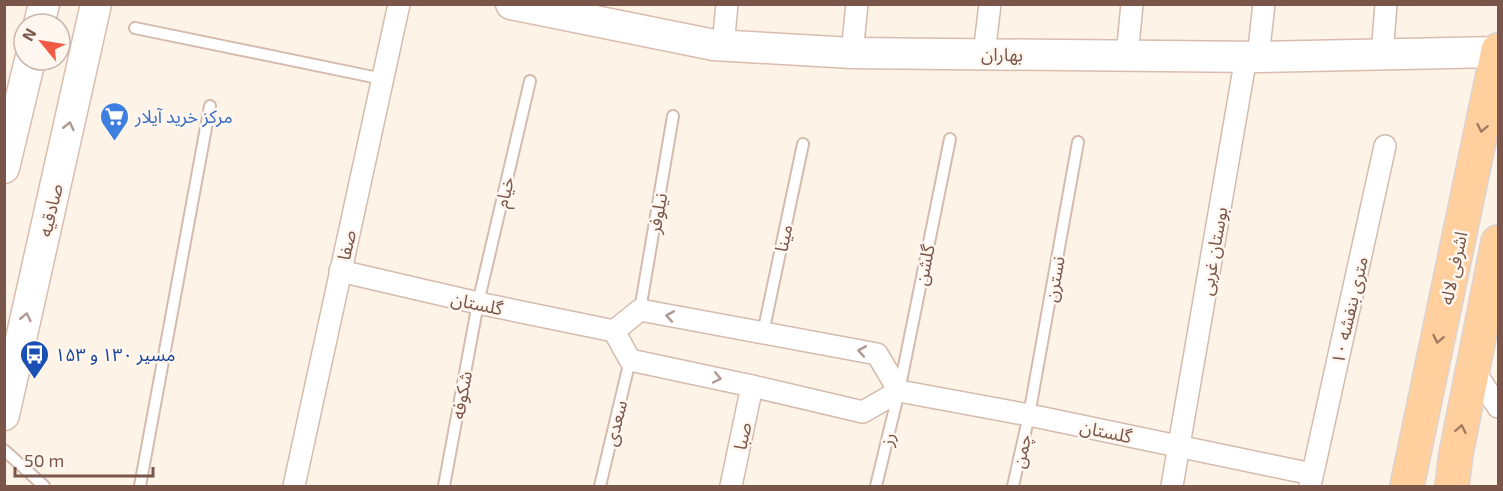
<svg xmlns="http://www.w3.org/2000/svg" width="1503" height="491" font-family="'Exo 2','Noto Sans Arabic',sans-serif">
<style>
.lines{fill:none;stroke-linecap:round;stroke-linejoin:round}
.lane-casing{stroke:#d4bbae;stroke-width:14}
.street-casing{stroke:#d4bbae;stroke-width:24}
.secondary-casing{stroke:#d9bcae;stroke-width:33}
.primary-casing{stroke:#dcd3d0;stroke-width:36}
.lane{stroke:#fff;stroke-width:10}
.street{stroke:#fff;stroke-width:21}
.secondary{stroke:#fff;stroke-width:30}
.primary{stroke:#ffd09d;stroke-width:33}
.oneway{stroke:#af9992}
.oneway2{stroke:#a27a62}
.labels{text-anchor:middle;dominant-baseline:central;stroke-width:5;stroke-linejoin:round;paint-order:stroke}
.street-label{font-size:18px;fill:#7a5549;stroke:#fff7ef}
.shop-label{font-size:18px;fill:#366cbe;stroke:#fff7ef;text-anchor:start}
.transit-label{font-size:18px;fill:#164399;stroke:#fff7ef;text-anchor:start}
</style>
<rect width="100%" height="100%" fill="#fef3e7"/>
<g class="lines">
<defs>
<g id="lane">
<polyline points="135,28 383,79"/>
<polyline points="640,310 673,116"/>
<polyline points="763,333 803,144"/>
<polyline points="4,450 44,486"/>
<polyline points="140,486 210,106"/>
<polyline points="444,486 478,303 530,81"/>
<polyline points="600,486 630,360"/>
<polyline points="876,486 899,391 950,139"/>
<polyline points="1013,486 1029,415 1078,142"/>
</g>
<g id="street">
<polyline points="723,46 727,4"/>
<polyline points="852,53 857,4"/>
<polyline points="984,54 990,4"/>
<polyline points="1382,55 1386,4"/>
<polyline points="1127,56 1132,4"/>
<polyline points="1258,57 1264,4"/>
<polyline points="340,271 478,303 614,331 630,360 752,386 863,412 899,391 1029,415 1312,474"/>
<polyline points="614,331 640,310 877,354 899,391"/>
<polyline points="1473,369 1498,407"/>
<polyline points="294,486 399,4"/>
<polyline points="731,486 752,386"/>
<polyline points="1172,486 1246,57"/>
<polyline points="1310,486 1385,146"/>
</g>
<g id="secondary">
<polyline points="511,4 714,45 852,53 1258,57 1498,52"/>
<polyline points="39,24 44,4"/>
<polyline points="4,168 30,60"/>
<polyline points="4,415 96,4"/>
</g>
<g id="primary">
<polyline points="1407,486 1498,50"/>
<polyline points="1452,486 1456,454 1498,242"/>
</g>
</defs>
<use href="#lane" class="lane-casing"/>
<use href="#street" class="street-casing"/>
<use href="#secondary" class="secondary-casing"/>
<use href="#primary" class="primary-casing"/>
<use href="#lane" class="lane"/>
<use href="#street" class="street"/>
<use href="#secondary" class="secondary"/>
<use href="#primary" class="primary"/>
</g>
<defs><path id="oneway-chevron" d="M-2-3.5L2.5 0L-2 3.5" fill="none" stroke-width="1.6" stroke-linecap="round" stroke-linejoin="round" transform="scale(1.5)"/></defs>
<g class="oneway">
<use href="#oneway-chevron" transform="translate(69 126) rotate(-77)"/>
<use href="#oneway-chevron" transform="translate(670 316) rotate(-170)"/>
<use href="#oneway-chevron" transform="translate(26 317) rotate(-77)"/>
<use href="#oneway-chevron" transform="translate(862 351) rotate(-170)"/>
<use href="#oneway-chevron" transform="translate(717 378) rotate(12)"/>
</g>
<g class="oneway2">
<use href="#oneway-chevron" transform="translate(1482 128) rotate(102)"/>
<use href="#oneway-chevron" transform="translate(1438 339) rotate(102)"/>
<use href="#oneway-chevron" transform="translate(1461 429) rotate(-79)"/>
</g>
<defs>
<symbol id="supermarket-pin" viewBox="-11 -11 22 30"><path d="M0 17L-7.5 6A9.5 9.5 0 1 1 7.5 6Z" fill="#3f7fe0" stroke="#fff7ef"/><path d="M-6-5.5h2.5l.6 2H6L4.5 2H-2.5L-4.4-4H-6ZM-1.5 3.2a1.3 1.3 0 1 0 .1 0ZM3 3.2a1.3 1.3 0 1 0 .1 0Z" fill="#fff"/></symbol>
<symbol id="bus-pin" viewBox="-11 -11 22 30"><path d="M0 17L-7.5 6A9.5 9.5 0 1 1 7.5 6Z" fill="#1a4fb4" stroke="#fff7ef"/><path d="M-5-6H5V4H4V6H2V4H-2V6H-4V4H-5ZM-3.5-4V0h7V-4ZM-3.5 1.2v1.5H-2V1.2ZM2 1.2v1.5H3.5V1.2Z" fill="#fff"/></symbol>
</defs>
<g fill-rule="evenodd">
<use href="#supermarket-pin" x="98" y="100" width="33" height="45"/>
<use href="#bus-pin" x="18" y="338" width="33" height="45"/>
</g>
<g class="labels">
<g class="street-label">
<text transform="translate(1002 54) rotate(1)">بهاران</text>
<text transform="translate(504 192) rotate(-77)">خیام</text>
<text transform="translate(50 210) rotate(-77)">صادقیه</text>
<text transform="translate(657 213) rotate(-80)">نیلوفر</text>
<text transform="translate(783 238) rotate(-78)">مینا</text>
<text transform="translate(346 245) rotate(-78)">صفا</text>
<text transform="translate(1213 251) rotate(-80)">بوستان غربی</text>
<text transform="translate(924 265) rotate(-79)">گلشن</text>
<text transform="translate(1453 268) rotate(-78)">اشرفی لاله</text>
<text transform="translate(1054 279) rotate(-80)">نسترن</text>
<text transform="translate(477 303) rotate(12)">گلستان</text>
<text transform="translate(1349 310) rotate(-77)">۱۰ متری بنفشه</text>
<text transform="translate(461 395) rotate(-80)">شکوفه</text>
<text transform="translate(615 423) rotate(-76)">سعدی</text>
<text transform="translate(1106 431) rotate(12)">گلستان</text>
<text transform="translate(742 436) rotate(-78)">صبا</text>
<text transform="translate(887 439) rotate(-76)">رز</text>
<text transform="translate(1021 451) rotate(-78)">چمن</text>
</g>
<g class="shop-label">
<text x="135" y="116">مرکز خرید آیلار</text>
</g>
<g class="transit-label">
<text x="55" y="354">مسیر ۱۳۰ و ۱۵۳</text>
</g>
</g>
<rect width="1503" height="491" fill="none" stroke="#7a5549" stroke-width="12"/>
<g transform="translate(42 42) rotate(300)"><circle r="28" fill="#fff7ef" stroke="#cab6ad" stroke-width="1.5"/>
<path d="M0-4.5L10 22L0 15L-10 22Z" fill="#f05944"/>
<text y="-9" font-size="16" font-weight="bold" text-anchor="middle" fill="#7a5549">N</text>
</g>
<path d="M15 467v9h138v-9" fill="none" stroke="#7a5549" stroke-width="3"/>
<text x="24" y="467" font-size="18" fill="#7a5549" stroke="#fff7ef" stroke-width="4.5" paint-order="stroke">50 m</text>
</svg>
